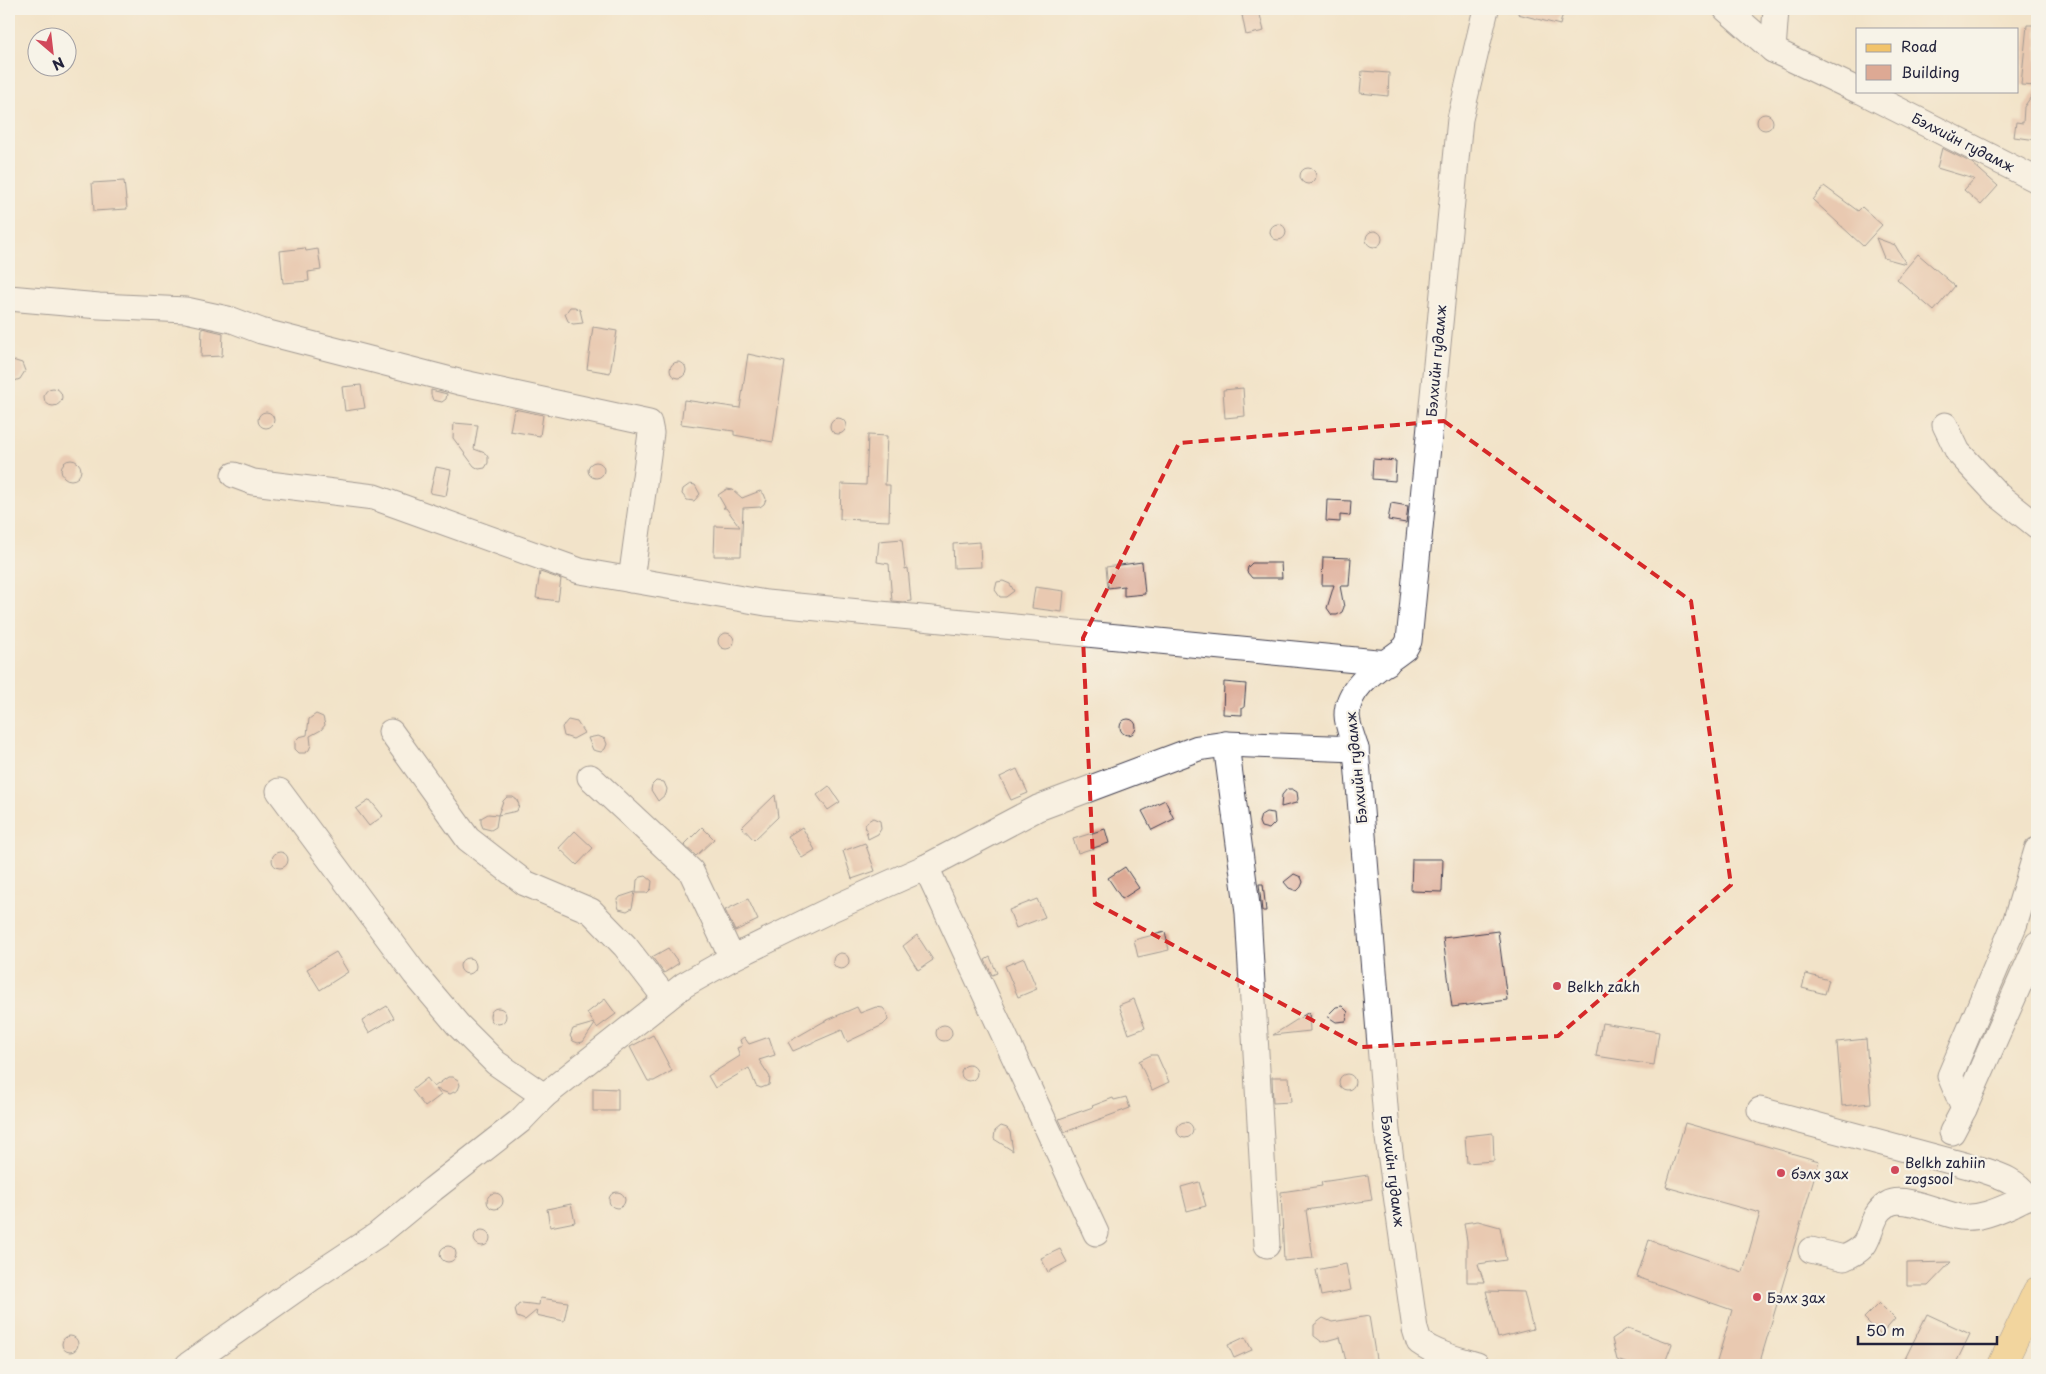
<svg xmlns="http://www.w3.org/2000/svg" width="2046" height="1374" font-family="'Playpen Sans',sans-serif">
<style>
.building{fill:#dda994}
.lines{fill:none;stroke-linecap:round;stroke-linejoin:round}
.minor-casing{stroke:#413f50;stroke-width:27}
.major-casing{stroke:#413f50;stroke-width:29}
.minor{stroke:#fff;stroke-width:25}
.major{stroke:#f2c36a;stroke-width:28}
.marked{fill:none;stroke:#d62828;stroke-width:4;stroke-dasharray:10 6;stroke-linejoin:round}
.poi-dot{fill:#d1495b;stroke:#f7f3e8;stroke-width:2}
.labels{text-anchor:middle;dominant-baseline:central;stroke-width:4.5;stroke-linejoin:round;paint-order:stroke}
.street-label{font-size:14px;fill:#22223b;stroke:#f7f3e8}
.poi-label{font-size:14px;fill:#22223b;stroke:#f7f3e8;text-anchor:start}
</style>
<rect width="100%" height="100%" fill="#f7f3e8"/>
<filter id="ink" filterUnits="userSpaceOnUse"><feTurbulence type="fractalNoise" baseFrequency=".02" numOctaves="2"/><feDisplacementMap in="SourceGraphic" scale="10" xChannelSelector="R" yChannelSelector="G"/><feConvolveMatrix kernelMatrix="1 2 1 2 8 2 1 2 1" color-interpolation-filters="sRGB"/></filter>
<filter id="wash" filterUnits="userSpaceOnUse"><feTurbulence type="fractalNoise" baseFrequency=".0096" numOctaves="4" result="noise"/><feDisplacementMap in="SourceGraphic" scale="20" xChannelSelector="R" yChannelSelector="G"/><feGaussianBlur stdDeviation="1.12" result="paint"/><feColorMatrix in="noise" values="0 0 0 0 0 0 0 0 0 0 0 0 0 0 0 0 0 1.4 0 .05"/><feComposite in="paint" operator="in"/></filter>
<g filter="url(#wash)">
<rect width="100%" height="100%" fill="#f2e3c9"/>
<g id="blocks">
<g class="building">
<polygon points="1519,9 1564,9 1560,25 1518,14"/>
<polygon points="1259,11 1264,31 1246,35 1242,15"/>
<polygon points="2027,25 2037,25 2037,86 2021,85"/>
<polygon points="1362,71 1389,73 1388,96 1360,93"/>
<polygon points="2037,88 2037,140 2014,137 2016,122 2023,123 2024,107"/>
<circle cx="1765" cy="122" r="8"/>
<polygon points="1942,148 1972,163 1998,186 1981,205 1964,190 1974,179 1937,168"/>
<circle cx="1308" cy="176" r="8"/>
<polygon points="124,181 127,209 94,211 92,183"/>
<polygon points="1824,186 1858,211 1862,207 1882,225 1863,246 1813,200"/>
<circle cx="1278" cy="232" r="8"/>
<circle cx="1374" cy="239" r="8"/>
<polygon points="1876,238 1895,245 1906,264 1884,258"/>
<polygon points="305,248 306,251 318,249 321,270 308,272 309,281 283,283 280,251"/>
<polygon points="1918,254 1955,286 1934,311 1897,279"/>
<polygon points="570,307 575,307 580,310 583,323 573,324 568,321 565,314"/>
<polygon points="593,327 617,331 610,373 587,369"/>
<polygon points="202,328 223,333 222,356 201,357"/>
<polygon points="748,354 785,362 773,442 734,435 734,431 681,424 684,400 740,408"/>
<polygon points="9,359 22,363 25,371 20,379 9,383"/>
<circle cx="678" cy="370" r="8"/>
<polygon points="361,385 365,408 345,411 342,387"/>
<circle cx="53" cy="397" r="9"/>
<polygon points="1243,388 1245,416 1225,418 1223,390"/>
<polygon points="431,390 447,394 446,399 442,402 433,400 431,395"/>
<polygon points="514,409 543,415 540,436 510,431"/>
<circle cx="266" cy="420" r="8"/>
<circle cx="838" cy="426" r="8"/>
<polygon points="454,423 478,425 474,449 485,453 488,457 488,463 485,468 479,469 474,466 453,438"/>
<polygon points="868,435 887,436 885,485 890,485 889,521 840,519 841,484 866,485"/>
<polygon points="1373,459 1396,461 1395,481 1372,479"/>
<circle cx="71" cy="470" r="10"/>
<circle cx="596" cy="470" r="8"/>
<polygon points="436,467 451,470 446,496 430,493"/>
<polygon points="690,484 695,485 700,494 694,501 687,500 682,494 683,489"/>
<polygon points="727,489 733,490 742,498 760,491 764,494 766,499 764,504 760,507 743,508 741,556 714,556 715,526 740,527 726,508 723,508 725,507 718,495"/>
<polygon points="1327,500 1351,501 1350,516 1340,515 1340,522 1326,521"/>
<polygon points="1391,503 1408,506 1406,523 1388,520"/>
<polygon points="902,539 905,569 908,568 911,601 903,602 892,601 889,564 877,562 879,541"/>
<polygon points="980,542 981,567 954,568 953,544"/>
<polygon points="1323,557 1351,558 1349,586 1340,586 1344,607 1342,612 1337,615 1332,615 1327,608 1334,585 1322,585"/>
<polygon points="1142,562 1145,594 1124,596 1124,586 1108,588 1106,567"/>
<polygon points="1252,563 1281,563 1282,578 1252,578 1247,572 1248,567"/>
<polygon points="540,572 561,579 558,601 536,598"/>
<polygon points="1003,581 1010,584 1014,591 1006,597 1000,597 995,590 997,582"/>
<polygon points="1035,587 1064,591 1062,612 1032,608"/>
<circle cx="726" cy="641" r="8"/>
<polygon points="1224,682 1246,684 1244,708 1242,708 1242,715 1223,714"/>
<polygon points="316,714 323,717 325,725 321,730 310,736 311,745 309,750 305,753 299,753 295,749 295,741 299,737 307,735 309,719"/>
<circle cx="1128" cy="727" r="8"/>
<polygon points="568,720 577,722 584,733 573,739 564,736 562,727"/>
<polygon points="598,736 605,739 607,744 605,749 601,752 593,750 588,738"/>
<polygon points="1017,769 1028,793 1011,800 1000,777"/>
<polygon points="656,781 664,782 667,789 666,794 658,801 651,790 652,785"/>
<polygon points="829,786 840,802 828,810 817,795"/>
<polygon points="1287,789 1292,789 1297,792 1298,799 1296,803 1281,807 1282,795"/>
<polygon points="775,795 778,817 754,840 742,827"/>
<polygon points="507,797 513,797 517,800 519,805 517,811 498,815 496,827 491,830 483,828 481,823 481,818 488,814 498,815 503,801"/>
<polygon points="370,800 383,816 369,826 356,809"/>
<polygon points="1165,800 1174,819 1152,830 1142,811"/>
<polygon points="1266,812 1274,813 1275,823 1269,829 1261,827 1259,822 1261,815"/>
<polygon points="873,818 880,821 881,829 878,834 868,839 865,825 868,821"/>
<polygon points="702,827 714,839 696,856 684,845"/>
<polygon points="802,827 815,850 802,858 788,836"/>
<polygon points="1105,829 1109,843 1078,853 1073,839"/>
<polygon points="575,831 593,848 577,865 559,848"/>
<polygon points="865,843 875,871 852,879 843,851"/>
<circle cx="280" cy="860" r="8"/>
<polygon points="1412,859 1443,859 1442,892 1411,891"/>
<polygon points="1125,867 1139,888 1122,899 1108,878"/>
<polygon points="1294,874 1301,877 1303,882 1301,887 1297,891 1289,888 1284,882"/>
<polygon points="646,876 652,881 651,889 647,893 636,893 637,880 641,877"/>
<polygon points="1259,884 1263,884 1266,911 1262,911"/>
<polygon points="635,892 632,908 627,911 619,909 617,901 620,897"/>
<polygon points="748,899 758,920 735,931 725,910"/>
<polygon points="1037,899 1045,917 1016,928 1009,910"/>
<polygon points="1498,931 1507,1000 1452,1007 1443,938"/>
<polygon points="1165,932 1169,950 1138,957 1134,940"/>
<polygon points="917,935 933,960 918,970 903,946"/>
<polygon points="668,948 679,963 664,973 652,957"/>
<polygon points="336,952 348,972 320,990 307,969"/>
<circle cx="841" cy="961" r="8"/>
<polygon points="990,957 997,973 992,975 985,960"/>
<circle cx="468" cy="966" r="8"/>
<polygon points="1024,958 1037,989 1018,997 1005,966"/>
<polygon points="1806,974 1829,980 1825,994 1802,988"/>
<polygon points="605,999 616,1014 597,1028 595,1024 583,1042 578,1043 573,1041 570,1036 573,1029 594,1023 587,1013"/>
<polygon points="1134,999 1145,1028 1129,1034 1119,1005"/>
<polygon points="387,1006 394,1018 369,1033 362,1021"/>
<polygon points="1342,1006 1348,1012 1346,1021 1336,1022 1327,1016 1336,1007"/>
<polygon points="857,1007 860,1013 876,1007 883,1008 887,1013 888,1020 883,1025 847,1042 842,1030 793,1051 788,1042 823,1022"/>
<circle cx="498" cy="1016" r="8"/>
<polygon points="1309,1012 1310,1031 1273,1035"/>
<polygon points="1602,1023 1659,1032 1654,1065 1596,1056"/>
<circle cx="944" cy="1033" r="8"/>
<polygon points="653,1035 672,1071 654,1081 648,1081 630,1047"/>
<polygon points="744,1037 749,1044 769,1037 775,1055 759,1060 770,1077 769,1085 761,1088 756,1086 749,1068 715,1088 708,1076 740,1056 737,1048 742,1046 740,1040"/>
<polygon points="1866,1039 1871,1103 1842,1106 1837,1042"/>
<polygon points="1151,1055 1157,1055 1169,1082 1152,1090 1139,1061"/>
<circle cx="969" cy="1073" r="8"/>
<circle cx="1347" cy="1082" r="8"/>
<polygon points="448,1077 453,1077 458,1080 460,1085 458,1090 450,1094 436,1089 441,1095 425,1107 412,1090 427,1078 434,1087"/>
<polygon points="1272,1077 1289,1077 1291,1102 1273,1103"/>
<polygon points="593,1088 618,1089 618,1111 593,1111"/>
<polygon points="1126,1097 1130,1108 1065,1132 1059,1119 1093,1107 1092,1106 1113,1098 1114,1100"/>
<circle cx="1185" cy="1130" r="8"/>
<polygon points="1685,1123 1819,1161 1759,1365 1716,1365 1732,1310 1637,1277 1649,1240 1743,1272 1760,1213 1666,1187"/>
<polygon points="1001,1126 1007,1128 1010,1132 1013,1151 994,1139 995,1131"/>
<polygon points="1493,1133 1494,1161 1467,1163 1465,1136"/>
<polygon points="1368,1175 1372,1200 1306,1210 1313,1258 1284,1261 1281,1192 1322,1186 1321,1182"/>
<polygon points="1199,1182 1206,1206 1187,1211 1181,1187"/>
<circle cx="617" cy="1200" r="8"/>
<circle cx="495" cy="1201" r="8"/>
<polygon points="571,1204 575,1222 550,1227 547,1209"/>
<polygon points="1478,1221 1500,1227 1506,1260 1478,1264 1484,1282 1467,1282 1467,1241 1464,1223"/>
<circle cx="482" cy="1238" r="8"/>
<circle cx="448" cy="1254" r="8"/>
<polygon points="1060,1249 1067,1262 1048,1272 1041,1258"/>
<polygon points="1951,1262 1928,1286 1907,1286 1907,1263"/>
<polygon points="1346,1264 1351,1290 1321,1296 1316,1270"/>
<polygon points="1486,1291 1524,1292 1533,1329 1498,1338"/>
<polygon points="540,1298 568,1302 564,1321 536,1315 537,1310 525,1320 517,1317 515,1310 518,1305 522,1303 539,1305"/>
<polygon points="1879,1303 1895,1319 1881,1335 1864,1318"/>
<polygon points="1927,1314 1970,1334 1955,1365 1902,1365"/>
<polygon points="1369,1316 1377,1365 1347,1365 1340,1337 1322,1342 1314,1336 1314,1325 1323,1318 1332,1322"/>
<polygon points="1628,1328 1672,1344 1664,1365 1631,1365 1617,1360 1612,1339"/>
<circle cx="70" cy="1344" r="8"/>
<polygon points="1245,1337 1252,1350 1234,1358 1228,1345"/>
</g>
</g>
</g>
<g filter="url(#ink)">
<use href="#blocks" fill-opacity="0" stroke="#413f50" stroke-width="1"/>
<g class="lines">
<defs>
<g id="minor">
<polyline points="1726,9 1773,50"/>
<polyline points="1776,9 1773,50 1857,90"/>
<polyline points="1861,91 2037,180"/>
<polyline points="9,298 99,306 186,310 232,320 261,331 459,382 649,423 651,433 631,580"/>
<polyline points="1945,425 1958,452 1998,495 2037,526"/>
<polyline points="234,475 253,482 374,497 580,571 766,603 1387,663"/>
<polyline points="391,732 468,839 525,883 591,911 625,946 666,999"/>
<polyline points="1226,744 1248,913 1267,1245"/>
<polyline points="590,777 691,871 732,958"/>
<polyline points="279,791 415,974 458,1025 496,1063 544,1096"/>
<polyline points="926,867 1096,1233"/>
<polyline points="1964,1109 1950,1076 2015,923 2037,850"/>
<path d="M1760,1110L1983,1170C2001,1176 2015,1180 2027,1196"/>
<polyline points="1952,1132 1964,1109 2037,944"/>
<path d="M1811,1250L1844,1258C1852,1254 1860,1251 1865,1243C1873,1229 1872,1214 1888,1204C1904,1194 1943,1215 1961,1217C1979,1219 1997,1211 2013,1204C2022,1199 2027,1196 2037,1196"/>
<polyline points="188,1365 312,1278 377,1235 433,1189 520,1121 544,1096 684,985 732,958 834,908 926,867 1038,808 1198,748 1226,744 1356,749"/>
<path d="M1477,1365C1457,1359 1436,1354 1419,1342L1415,1329L1387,1131L1356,749C1353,739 1347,725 1347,715C1347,684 1384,665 1405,648L1409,641L1460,119L1486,9"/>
</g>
<polyline id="major" points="2002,1365 2037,1291"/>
</defs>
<use href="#minor" class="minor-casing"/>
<use href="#major" class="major-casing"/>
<use href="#minor" class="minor"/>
<use href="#major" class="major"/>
</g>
</g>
<path d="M0 0H2046V1374H0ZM1444,421L1691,601L1731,885L1558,1036L1362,1047L1095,903L1083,638L1179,443Z" fill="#f2e3c9" fill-opacity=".55" fill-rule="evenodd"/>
<path class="marked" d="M1444,421L1691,601L1731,885L1558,1036L1362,1047L1095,903L1083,638L1179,443Z"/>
<g class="poi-dot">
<circle cx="1557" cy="986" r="5"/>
<circle cx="1895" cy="1170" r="5"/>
<circle cx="1781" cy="1173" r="5"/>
<circle cx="1757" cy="1297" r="5"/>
</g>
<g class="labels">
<g class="street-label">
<text transform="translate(1963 142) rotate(27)">Бэлхийн гудамж</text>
<text transform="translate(1436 361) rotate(-85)">Бэлхийн гудамж</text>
<text transform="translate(1356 768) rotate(-96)">Бэлхийн гудамж</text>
<text transform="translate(1393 1171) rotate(83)">Бэлхийн гудамж</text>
</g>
<g class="poi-label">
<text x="1567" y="986">Belkh zakh</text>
<text x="1905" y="1162">Belkh zahiin<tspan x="1905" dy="16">zogsool</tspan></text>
<text x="1791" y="1173">бэлх зах</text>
<text x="1767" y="1297">Бэлх зах</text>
</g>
</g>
<rect width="2046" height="1374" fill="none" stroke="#f7f3e8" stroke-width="30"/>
<rect x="1856" y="28" width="162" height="65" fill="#f7f3e8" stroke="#a29fa3"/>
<rect x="1866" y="44" width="25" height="8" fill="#f2c36a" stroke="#a29fa3"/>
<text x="1901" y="52" font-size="15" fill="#22223b">Road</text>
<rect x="1866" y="65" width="25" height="15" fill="#dda994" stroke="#a29fa3"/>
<text x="1901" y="78" font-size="15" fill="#22223b">Building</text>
<g transform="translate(52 52) rotate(152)"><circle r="24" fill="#f7f3e8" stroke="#a29fa3"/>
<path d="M0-4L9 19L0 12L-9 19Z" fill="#d1495b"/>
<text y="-8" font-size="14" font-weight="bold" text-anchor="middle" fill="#22223b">N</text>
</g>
<path d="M1858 1336v8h139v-8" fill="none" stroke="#22223b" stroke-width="2.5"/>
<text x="1866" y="1336" font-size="15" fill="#22223b" stroke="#f7f3e8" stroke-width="4" paint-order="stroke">50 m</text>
</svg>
